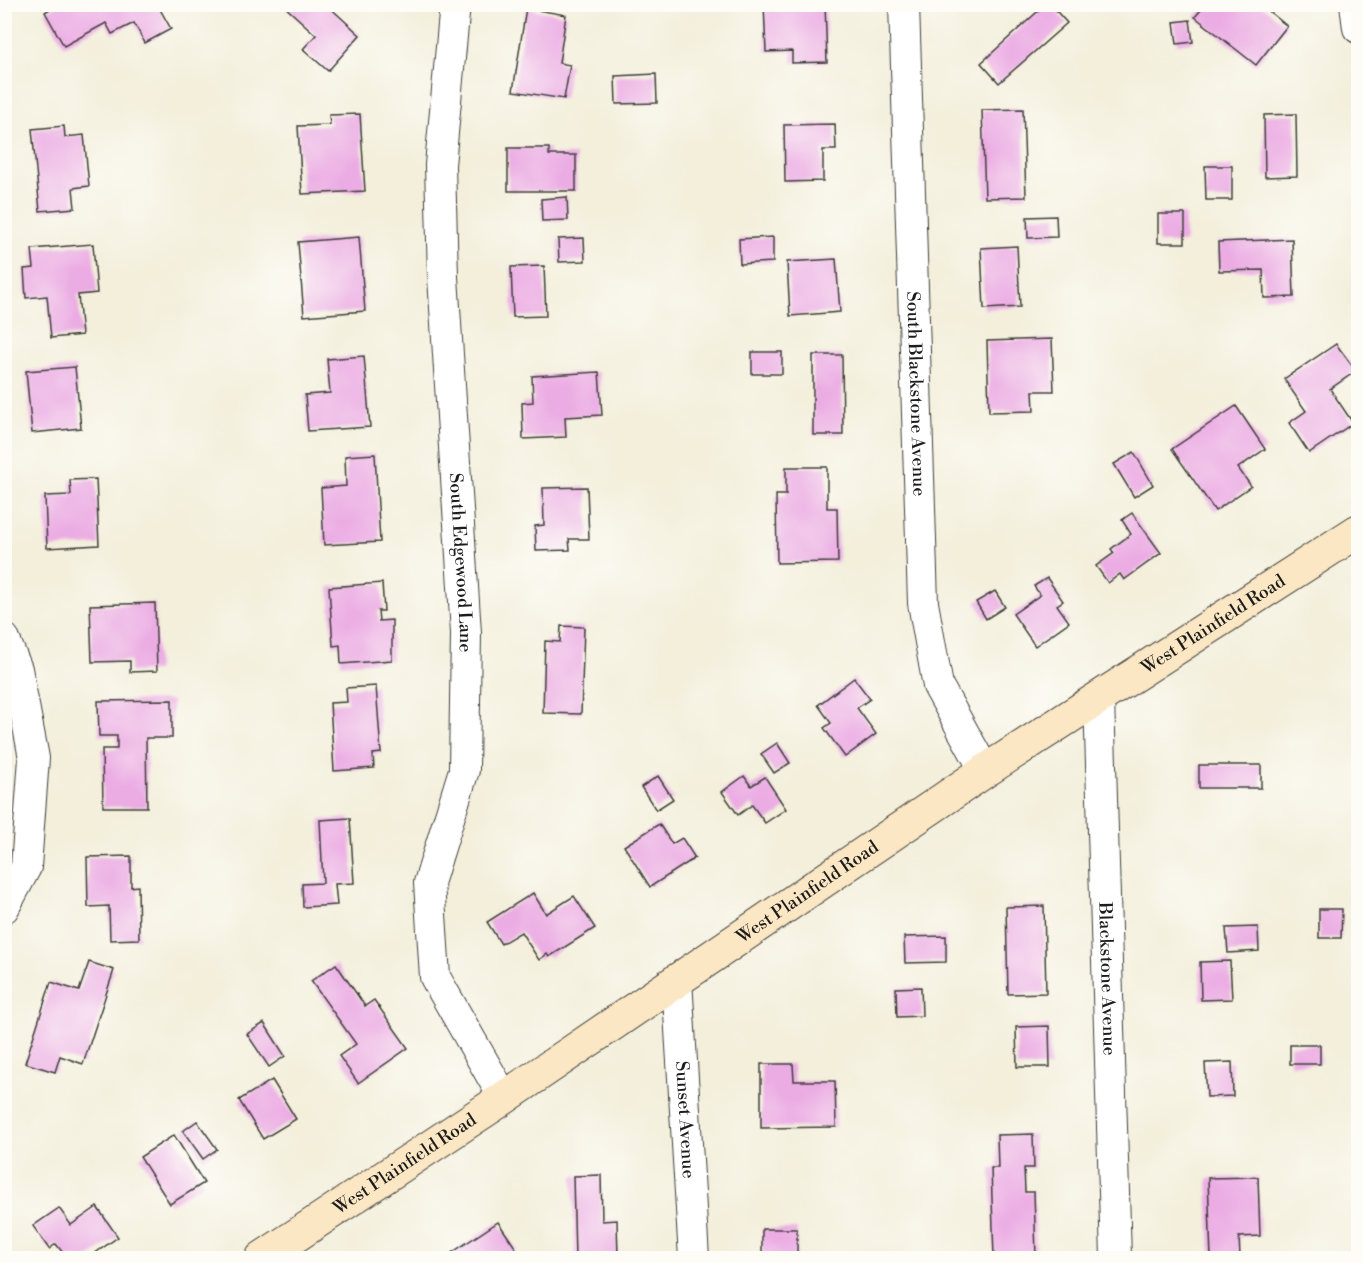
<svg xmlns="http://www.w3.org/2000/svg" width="1363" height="1263" font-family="'Libre Bodoni',serif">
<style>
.building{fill:#ebabe3}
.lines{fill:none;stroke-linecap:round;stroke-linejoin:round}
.street-casing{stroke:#3c3c39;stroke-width:32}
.secondary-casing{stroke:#3c3c39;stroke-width:35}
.street{stroke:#fff;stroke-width:30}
.secondary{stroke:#fbe7c3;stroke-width:33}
.labels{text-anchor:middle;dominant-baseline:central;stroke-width:6;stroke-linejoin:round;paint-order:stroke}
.street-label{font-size:18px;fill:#1c1c1c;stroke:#fdfcf7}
</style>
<rect width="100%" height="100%" fill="#fdfcf7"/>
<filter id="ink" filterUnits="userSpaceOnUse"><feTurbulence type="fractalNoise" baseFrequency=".0167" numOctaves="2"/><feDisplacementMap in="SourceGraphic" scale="12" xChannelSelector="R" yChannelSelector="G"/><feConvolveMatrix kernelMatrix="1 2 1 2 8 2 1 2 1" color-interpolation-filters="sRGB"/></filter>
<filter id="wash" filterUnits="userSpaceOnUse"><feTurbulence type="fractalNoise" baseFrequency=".008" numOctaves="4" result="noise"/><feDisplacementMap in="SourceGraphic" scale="24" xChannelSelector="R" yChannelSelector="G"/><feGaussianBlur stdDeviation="1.35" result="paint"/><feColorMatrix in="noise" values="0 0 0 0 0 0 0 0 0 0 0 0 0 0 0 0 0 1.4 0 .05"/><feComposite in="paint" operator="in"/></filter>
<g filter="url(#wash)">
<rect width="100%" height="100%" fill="#f3efdb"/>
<g id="blocks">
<g class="building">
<polygon points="58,4 157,4 171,29 145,43 134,23 112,34 106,23 64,46 45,12"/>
<polygon points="282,4 326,4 360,35 328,71 303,49 316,35"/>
<polygon points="764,4 825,4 827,62 792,63 792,51 766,52"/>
<polygon points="1046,4 1050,4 1067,23 999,83 981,63"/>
<polygon points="1206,4 1260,4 1287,26 1256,65 1195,17"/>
<polygon points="526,8 566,15 559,63 570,65 564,99 513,91"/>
<polygon points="1190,20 1193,42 1177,44 1174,22"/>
<polygon points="656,74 657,103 616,104 615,76"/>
<polygon points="1023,109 1026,197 985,198 982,110"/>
<polygon points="360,114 365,191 302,194 298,126 330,125 329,115"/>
<polygon points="1296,114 1297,176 1265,177 1264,115"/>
<polygon points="835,124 836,150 823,150 823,181 785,182 784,125"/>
<polygon points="64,126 65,137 84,135 89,186 73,188 75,208 40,211 32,129"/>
<polygon points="508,148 549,148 549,155 576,155 576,191 508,191"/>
<polygon points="1205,166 1232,166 1232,200 1206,200"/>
<polygon points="567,197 568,220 542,221 541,199"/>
<rect x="1158" y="214" width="27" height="29"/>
<polygon points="1056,216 1057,237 1028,238 1027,217"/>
<polygon points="359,237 365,311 304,316 298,242"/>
<polygon points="773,237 773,262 740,264 739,239"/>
<polygon points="584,238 585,261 559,262 558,239"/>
<polygon points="1292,239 1294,297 1264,298 1263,270 1219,271 1218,242"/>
<polygon points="93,244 97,293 78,295 82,335 51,338 47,296 26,298 24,269 34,268 32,249"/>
<polygon points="1017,246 1020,307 984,309 981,248"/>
<polygon points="836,259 840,312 790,316 787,262"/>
<polygon points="544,266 546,316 513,317 511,267"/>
<polygon points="1052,339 1054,391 1033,391 1034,411 989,412 987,341"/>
<polygon points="1336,344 1356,371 1330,389 1353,423 1309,453 1289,423 1306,411 1284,379"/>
<rect x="752" y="352" width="30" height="22"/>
<polygon points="813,355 842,355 843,435 813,435"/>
<polygon points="364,356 370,427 308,431 305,395 330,393 327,359"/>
<polygon points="75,367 81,428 32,433 26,371"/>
<polygon points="599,372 602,415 565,417 566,437 523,439 522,403 533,402 532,376"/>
<polygon points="1236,406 1265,449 1238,468 1251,486 1215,511 1172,449"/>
<polygon points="1134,452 1153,485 1134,497 1114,464"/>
<polygon points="375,454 380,542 324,545 321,488 346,486 345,456"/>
<polygon points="786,467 827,467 827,508 837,508 838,562 777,563 776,495 786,495"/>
<polygon points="96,479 99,545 47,548 45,496 71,495 70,480"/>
<polygon points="587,487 589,539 569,539 570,550 536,551 535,526 544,525 543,488"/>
<polygon points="1132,513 1161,553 1124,580 1120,574 1108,583 1096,566 1114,553 1111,549 1131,534 1122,520"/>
<polygon points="1047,578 1063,601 1057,605 1069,622 1035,646 1013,614 1040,595 1034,586"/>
<polygon points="382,583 384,611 378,611 379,621 392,620 392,660 341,664 340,645 333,646 329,587"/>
<polygon points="995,591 1005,607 986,619 976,602"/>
<polygon points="155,603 157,671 130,672 130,661 92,662 90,605"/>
<polygon points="561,626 584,627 581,714 543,713 545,641 560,642"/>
<polygon points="854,678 870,699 857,708 876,734 845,757 824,728 831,723 818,705"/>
<polygon points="376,686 381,753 373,754 374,768 334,771 330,703 347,702 346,688"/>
<polygon points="172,700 172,738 146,738 147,807 103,807 102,749 117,749 117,736 99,736 98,701"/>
<polygon points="777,743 790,763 774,773 761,754"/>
<rect x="1199" y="765" width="62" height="23"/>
<polygon points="658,776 673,799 656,810 641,787"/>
<polygon points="744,776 751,786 765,777 786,809 765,823 752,805 738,815 722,792"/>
<polygon points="350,818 354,883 335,884 337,905 303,907 302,884 323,883 320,820"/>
<polygon points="659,824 672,844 682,838 695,858 650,887 624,846"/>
<polygon points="131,856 131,887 138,886 139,939 110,940 109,906 88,907 87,857"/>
<polygon points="533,893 546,914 574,896 595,928 549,957 547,954 539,960 521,932 501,944 487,922"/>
<polygon points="1044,906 1046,993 1008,994 1006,907"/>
<polygon points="1319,909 1342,909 1341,938 1319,938"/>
<polygon points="1258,927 1259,951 1228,953 1226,928"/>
<polygon points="946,936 946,962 905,963 904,937"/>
<polygon points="1230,961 1232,999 1201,1000 1200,962"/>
<polygon points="89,962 114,970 83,1064 60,1056 55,1072 25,1063 51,982 79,991"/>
<polygon points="336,964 365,1006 374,1000 408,1048 358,1083 339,1056 356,1044 311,981"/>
<polygon points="921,987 922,1016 897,1017 896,988"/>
<polygon points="264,1023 285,1056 269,1067 247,1034"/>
<polygon points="1049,1026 1050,1067 1017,1067 1016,1027"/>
<rect x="1290" y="1045" width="30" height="19"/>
<polygon points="1232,1062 1233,1096 1207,1097 1205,1063"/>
<polygon points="761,1064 793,1064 794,1081 835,1081 836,1127 761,1128"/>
<polygon points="272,1080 296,1119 263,1139 239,1100"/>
<polygon points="197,1121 217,1149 203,1159 183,1131"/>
<polygon points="1033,1134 1034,1168 1024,1168 1025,1192 1034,1192 1036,1258 994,1258 991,1168 998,1168 997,1135"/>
<polygon points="174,1135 204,1183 170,1204 140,1157"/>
<polygon points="601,1175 602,1221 617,1220 618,1258 575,1258 573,1176"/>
<polygon points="1258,1177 1260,1236 1239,1237 1240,1257 1211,1258 1208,1178"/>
<polygon points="97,1207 118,1237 88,1258 67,1258 56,1244 49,1249 33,1226 59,1208 71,1225"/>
<polygon points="498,1222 517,1250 504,1258 444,1258"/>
<rect x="762" y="1229" width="35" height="29"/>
</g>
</g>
</g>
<g filter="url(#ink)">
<use href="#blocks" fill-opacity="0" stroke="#3c3c39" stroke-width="1.5"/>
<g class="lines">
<defs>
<g id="street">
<path id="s1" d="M455,4L440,165L443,277L466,633L464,770L429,883L435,977L504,1098"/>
<path id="s2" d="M904,4L923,603L938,686L985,771"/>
<polyline points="1355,4 1358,28"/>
<polyline points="4,638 17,669 34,758 26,867 4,908"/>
<path id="s3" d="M1099,699L1116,1258"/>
<path id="s4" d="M677,980L694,1258"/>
</g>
<g id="secondary">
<path id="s5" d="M262,1258L504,1098L985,771L1358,531"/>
</g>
</defs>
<use href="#street" class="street-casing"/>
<use href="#secondary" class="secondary-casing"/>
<use href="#street" class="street"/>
<use href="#secondary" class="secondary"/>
</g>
</g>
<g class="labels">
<g class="street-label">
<text stroke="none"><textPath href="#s2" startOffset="390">South Blackstone Avenue</textPath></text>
<text stroke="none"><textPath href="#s1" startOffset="560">South Edgewood Lane</textPath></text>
<text stroke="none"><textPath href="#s5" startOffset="1143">West Plainfield Road</textPath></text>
<text stroke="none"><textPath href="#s5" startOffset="657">West Plainfield Road</textPath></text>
<text stroke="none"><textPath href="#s3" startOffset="280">Blackstone Avenue</textPath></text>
<text stroke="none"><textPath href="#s4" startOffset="140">Sunset Avenue</textPath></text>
<text stroke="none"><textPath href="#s5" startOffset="171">West Plainfield Road</textPath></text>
</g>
</g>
<rect width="1363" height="1263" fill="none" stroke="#fdfcf7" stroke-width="24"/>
</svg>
